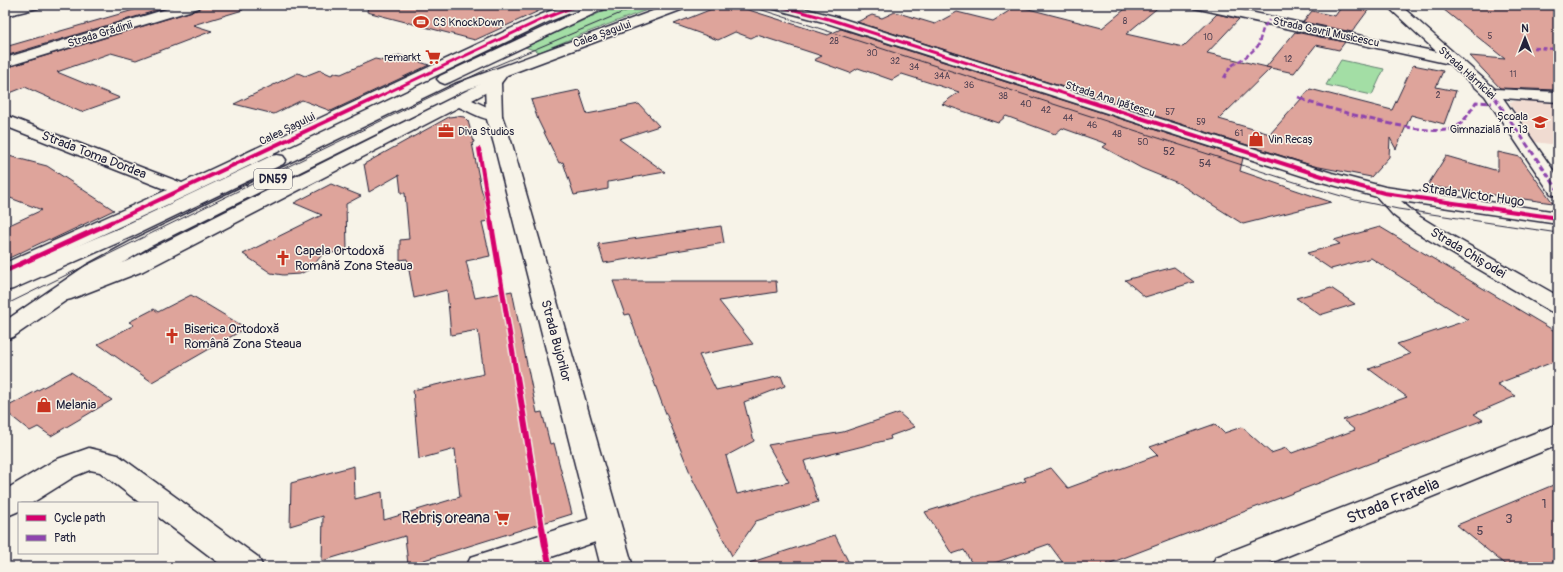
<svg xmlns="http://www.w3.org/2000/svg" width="1563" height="572" font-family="Pangolin,sans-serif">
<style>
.built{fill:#f0dbd1}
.green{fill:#a3dea5;stroke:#628070}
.building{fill:#dea49b;stroke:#22223b}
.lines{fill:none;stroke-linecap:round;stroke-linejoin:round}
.minor-casing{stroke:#22223b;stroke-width:3}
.major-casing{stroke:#22223b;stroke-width:3}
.minor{fill:#f7f3e8;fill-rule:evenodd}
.major{fill:#f7f3e8;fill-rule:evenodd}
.tram{stroke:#22223b;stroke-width:1}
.quiet-far1{stroke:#8e44ad;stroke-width:2.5;stroke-dasharray:5 2.5;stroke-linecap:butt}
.quiet{stroke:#8e44ad;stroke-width:3;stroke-dasharray:6 3;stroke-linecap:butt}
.cycleway-far3-casing{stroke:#f7f3e8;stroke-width:4.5}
.cycleway-far2-casing{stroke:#f7f3e8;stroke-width:6}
.cycleway-far1-casing{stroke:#f7f3e8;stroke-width:8}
.cycleway-casing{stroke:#f7f3e8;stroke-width:9}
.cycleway-far3{stroke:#d6006c;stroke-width:3}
.cycleway-far2{stroke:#d6006c;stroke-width:4}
.cycleway-far1{stroke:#d6006c;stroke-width:5}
.cycleway{stroke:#d6006c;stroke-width:6}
.labels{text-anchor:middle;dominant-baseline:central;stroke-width:3;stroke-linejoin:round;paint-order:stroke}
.far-number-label{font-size:9px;fill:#514253}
.far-poi-label{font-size:11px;fill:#22223b;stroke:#f7f3e8;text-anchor:start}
.far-street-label{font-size:11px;fill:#22223b;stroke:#f7f3e8}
.number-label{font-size:11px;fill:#514253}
.shield{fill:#f7f3e8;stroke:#62616f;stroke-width:1}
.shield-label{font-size:12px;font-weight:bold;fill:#22223b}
.street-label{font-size:13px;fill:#22223b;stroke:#f7f3e8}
.poi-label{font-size:13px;fill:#22223b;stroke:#f7f3e8;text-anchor:start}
.near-number-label{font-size:13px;fill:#514253}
.near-street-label{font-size:16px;fill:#22223b;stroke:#f7f3e8}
.near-poi-label{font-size:16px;fill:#22223b;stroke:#f7f3e8;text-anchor:end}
</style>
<rect width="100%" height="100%" fill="#f7f3e8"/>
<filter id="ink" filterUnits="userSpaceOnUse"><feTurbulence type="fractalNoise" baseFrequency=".025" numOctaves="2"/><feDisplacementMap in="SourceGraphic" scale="8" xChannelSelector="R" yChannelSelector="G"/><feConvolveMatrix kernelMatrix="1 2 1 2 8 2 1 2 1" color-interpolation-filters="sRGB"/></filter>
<g filter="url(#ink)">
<polygon class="built" points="1524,100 1558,101 1558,145 1534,142 1509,102"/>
<g class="green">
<polygon points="617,5 660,5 580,35 540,52 525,47"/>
<polygon points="1341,60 1384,69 1372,95 1326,85"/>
</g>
<g class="building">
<polygon points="151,5 175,5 5,56 5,47"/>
<polygon points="201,5 242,5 243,10 193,25 212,31 136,60 111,53 57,72 120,98 81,112 25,87 5,95 5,68 199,9"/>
<polygon points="368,5 552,5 475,40 367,12"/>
<polygon points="722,5 733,5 828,35 841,29 1243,158 1240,171 1331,202 1243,224 1178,183 1141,168 1103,147 1107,144 1062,128 1055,134 1006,116 998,123 942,104 959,92 902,74 892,80 858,68 850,73 814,60 822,56 757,35 751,38 735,32 718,40 674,24"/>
<polygon points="1130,5 1161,5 1126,34 1183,47 1217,14 1239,19 1207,53 1271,68 1219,119 1270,134 1310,89 1392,110 1413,65 1443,71 1436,87 1456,91 1444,124 1411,115 1396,149 1390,138 1389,157 1371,177 1314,166 857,22 872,15 882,18 895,12 935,24 957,12 993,21 1017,6 1102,28"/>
<polygon points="1343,5 1372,5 1352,32 1303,22 1312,11 1335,16"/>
<polygon points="1438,5 1558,5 1558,90 1500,88 1470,56 1505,59"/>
<polygon points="1295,32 1345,42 1339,50 1316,45 1294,73 1266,67"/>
<polygon points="399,55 429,65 331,111 302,100 274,114 234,104 298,73 305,76 320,70 331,75 335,73 341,74 375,59 385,61"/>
<polygon points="579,90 587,114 639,104 659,126 619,139 665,172 608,182 608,189 574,195 563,162 559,163 538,120 531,100"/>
<polygon points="457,116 464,117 468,121 474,142 472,143 481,188 491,221 482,222 490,256 466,261 475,298 512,291 537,413 542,412 550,444 554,443 572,514 408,565 405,536 322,561 323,516 290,526 291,483 354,466 355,499 382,492 384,520 460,497 455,449 419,459 413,390 484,374 478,330 451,335 447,290 414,298 407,259 400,260 400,240 409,239 405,193 401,193 399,175 369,192 364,164 449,117"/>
<polygon points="1498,152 1520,157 1553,203 1427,186 1446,156 1498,171"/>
<polygon points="5,155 47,166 114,210 51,240 49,239 5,260 5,227 42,210 5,196"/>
<polygon points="331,184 361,196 346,204 347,250 322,255 310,269 300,274 283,275 271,273 243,254 322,215 294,203"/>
<polygon points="721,226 724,243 604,263 598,244"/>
<polygon points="1380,227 1558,333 1558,360 1497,384 1516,396 1474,414 1483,420 1100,567 1066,567 1049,544 983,567 974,567 964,550 952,554 925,512 1026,481 1024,478 1051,468 1068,488 1158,455 1150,447 1215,424 1224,433 1242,427 1271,453 1286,448 1292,453 1355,430 1343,420 1407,397 1369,369 1410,354 1397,344 1468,320 1371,258 1331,269 1307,253 1340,244 1334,240"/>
<polygon points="1174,267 1194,282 1145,297 1125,280"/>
<polygon points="613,281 776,281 777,292 719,301 753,344 699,355 716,390 781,376 785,386 744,402 754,441 726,456 737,494 789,482 768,445 843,432 899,413 915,427 890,436 891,439 804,461 818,502 756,521 732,556 693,480 661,401 629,314 625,315"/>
<polygon points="1331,288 1355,304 1320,315 1296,298"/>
<polygon points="191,295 246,328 152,382 98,344 134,325 129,322 154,309 158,312"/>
<polygon points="71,372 112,400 51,436 38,427 30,431 5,411 5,408"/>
<polygon points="1558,483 1558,567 1542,567 1536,562 1525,567 1508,567 1457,525"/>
<polygon points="835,535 851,567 749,567 749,563"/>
</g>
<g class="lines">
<defs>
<g id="minor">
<polygon points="17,5 39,5 38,8 5,16 5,8"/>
<polygon points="180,5 200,5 199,8 5,67 5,58"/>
<polygon points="566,5 584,5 583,8 550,21 190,194 13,276 5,277 5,263 167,190 5,126 5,115 182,183 540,15"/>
<polygon points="770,5 791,5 837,17 1332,173 1385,187 1558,212 1558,224 1401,201 1417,215 1440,229 1558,296 1558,313 1550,311 1414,231 1393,215 1377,197 1318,181 827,23 771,8"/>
<polygon points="1193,5 1217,5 1437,52 1386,5 1400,5 1495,89 1558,92 1558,102 1503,98 1558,177 1558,196 1551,194 1485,96 1450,64 1199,9 1194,8"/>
<path d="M493,78L498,80L501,83L498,86L472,100L500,113L502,116L500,119C487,123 471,112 459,107L143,271L71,299L63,301L55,299L52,294L55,289L127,261L488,80Z"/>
<polygon points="1558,424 1558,445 1261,567 1211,567 1216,557"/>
<polygon points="89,448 118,455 258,557 263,567 224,567 157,516 157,503 140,503 100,472 90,470 75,476 32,503 19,503 19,511 5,517 5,490 55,460"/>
<polygon points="605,514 616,517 620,526 616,535 522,567 466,567 471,557"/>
</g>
<g id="major">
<polygon points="591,5 607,5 606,8 450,82 445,84 440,82 437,79 440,76"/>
<polygon points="669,5 687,5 686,8 507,75 501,83 502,116 512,144 633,567 601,567 494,144 486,116 485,83 465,90 149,247 103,275 13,337 5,340 5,321 87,265 135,239 455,84"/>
<polygon points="277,155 283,156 286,160 283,164 131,237 13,289 5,291 5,276 117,229 271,156"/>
</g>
</defs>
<use href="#minor" class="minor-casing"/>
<use href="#major" class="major-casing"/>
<use href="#minor" class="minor"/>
<use href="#major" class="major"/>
<g class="tram">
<polyline points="747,5 1307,186 1355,200 1398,209 1558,233"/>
<polyline points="5,305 483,71 640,5"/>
</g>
<g class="quiet-far1">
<polyline points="1534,48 1558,49"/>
<polyline points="1224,78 1231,66 1247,56 1258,46 1263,29 1269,20"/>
<polyline points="1491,93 1495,99"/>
<polyline points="1298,97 1303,99"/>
</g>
<g class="quiet">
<path d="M1301,98L1308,102C1336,110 1431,139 1455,128C1463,124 1471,110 1476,102L1492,103"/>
<polyline points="1495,98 1558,190"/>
</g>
<defs>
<g id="cycleway-far3">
<polyline points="776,5 832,20 1081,99"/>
<polyline points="374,99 545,18 578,5"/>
</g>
<g id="cycleway-far2">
<polyline points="1078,98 1325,177 1384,193 1558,218"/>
<polyline points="479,149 491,223"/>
<polyline points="110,223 376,98"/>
</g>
<g id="cycleway-far1">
<polyline points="491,222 517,378"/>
<polyline points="5,271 112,222"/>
</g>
<polyline id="cycleway" points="517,377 545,546 550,567"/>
</defs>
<use href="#cycleway-far3" class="cycleway-far3-casing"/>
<use href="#cycleway-far2" class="cycleway-far2-casing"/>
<use href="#cycleway-far1" class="cycleway-far1-casing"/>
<use href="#cycleway" class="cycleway-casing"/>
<use href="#cycleway-far3" class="cycleway-far3"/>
<use href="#cycleway-far2" class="cycleway-far2"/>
<use href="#cycleway-far1" class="cycleway-far1"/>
<use href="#cycleway" class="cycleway"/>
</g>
</g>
<defs>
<symbol id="stadium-bare" viewBox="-9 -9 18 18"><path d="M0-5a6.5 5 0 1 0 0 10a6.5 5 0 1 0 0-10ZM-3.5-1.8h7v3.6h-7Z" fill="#c8321e" stroke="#f7f3e8" stroke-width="2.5" paint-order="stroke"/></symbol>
<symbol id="supermarket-bare" viewBox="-9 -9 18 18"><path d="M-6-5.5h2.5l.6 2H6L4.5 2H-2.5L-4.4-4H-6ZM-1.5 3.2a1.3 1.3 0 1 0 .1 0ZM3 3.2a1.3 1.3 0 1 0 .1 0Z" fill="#c8321e" stroke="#f7f3e8" stroke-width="2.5" paint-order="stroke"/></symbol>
<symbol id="school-bare" viewBox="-9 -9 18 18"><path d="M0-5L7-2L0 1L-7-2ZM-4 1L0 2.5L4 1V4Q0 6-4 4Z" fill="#c8321e" stroke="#f7f3e8" stroke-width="2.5" paint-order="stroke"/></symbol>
<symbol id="office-bare" viewBox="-9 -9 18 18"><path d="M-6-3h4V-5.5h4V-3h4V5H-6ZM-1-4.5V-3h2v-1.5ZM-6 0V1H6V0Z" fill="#c8321e" stroke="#f7f3e8" stroke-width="2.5" paint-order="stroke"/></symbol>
<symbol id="shop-bare" viewBox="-9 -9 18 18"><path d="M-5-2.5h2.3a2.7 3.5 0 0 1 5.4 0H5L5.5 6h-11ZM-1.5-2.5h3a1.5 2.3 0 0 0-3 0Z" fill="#c8321e" stroke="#f7f3e8" stroke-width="2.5" paint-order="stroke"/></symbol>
<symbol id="church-bare" viewBox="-9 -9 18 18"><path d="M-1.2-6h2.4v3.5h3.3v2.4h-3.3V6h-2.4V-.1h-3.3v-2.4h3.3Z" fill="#c8321e" stroke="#f7f3e8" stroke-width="2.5" paint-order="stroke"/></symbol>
</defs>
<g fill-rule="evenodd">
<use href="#stadium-bare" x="410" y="11" width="22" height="22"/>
<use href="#supermarket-bare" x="422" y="46" width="22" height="22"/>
<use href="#school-bare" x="1529" y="111" width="22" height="22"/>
<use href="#office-bare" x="435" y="120" width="22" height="22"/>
<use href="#shop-bare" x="1245" y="128" width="22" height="22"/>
<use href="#church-bare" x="272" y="247" width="22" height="22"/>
<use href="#church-bare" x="161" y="325" width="22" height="22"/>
<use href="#shop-bare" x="33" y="394" width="22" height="22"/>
<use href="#supermarket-bare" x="491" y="507" width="22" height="22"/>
</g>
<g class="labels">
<g class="far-number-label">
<text x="1125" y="21">8</text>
<text x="1490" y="36">5</text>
<text x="1208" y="37">10</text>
<text x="834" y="41">28</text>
<text x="872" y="53">30</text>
<text x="1288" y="59">12</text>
<text x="895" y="61">32</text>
<text x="914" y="67">34</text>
<text x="1513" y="74">11</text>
<text x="942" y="76">34A</text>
<text x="969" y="85">36</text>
<text x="1438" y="95">2</text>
<text x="1003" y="96">38</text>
<text x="1026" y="104">40</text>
<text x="1046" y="110">42</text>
<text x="1170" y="112">57</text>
<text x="1068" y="118">44</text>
<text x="1201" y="122">59</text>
<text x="1092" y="125">46</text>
<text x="1239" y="133">61</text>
<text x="1117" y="134">48</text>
<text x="1143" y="142">50</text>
</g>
<g class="far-poi-label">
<text x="433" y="22">CS KnockDown</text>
<text x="421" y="57" text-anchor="end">remarkt</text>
<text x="1528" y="116" text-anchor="end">Școala<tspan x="1528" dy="13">Gimnazială nr. 13</tspan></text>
<text x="458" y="131">Diva Studios</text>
<text x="1268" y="139">Vin Recaș</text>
</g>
<g class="far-street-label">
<text transform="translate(1326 32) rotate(12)">Strada Gavril Musicescu</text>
<text transform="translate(100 34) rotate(-17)">Strada Grădinii</text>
<text transform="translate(602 34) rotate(-20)">Calea Șagului</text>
<text transform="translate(1467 73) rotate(42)">Strada Hărniciei</text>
<text transform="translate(1110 99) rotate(18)">Strada Ana Ipătescu</text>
<text transform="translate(287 129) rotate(-26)">Calea Șagului</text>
</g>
<g class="number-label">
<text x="1169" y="151">52</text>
<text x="1205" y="163">54</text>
</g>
<rect class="shield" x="254" y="169" width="38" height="20" rx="3"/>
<g class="shield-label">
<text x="273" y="179">DN59</text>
</g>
<g class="street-label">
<text transform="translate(94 155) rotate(21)">Strada Toma Dordea</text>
<text transform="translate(1473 195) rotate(8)">Strada Victor Hugo</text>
<text transform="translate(1468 253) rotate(31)">Strada Chișodei</text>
<text transform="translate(556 341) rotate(75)">Strada Bujorilor</text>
</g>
<g class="poi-label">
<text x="295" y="251">Capela Ortodoxă<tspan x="295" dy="15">Română Zona Steaua</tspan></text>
<text x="184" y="329">Biserica Ortodoxă<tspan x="184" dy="15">Română Zona Steaua</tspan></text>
<text x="56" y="405">Melania</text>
</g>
<g class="near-number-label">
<text x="1544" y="504">1</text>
<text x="1509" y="519">3</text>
<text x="1480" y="531">5</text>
</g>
<g class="near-street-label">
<text transform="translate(1393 501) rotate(-22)">Strada Fratelia</text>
</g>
<g class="near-poi-label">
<text x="490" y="518">Rebrișoreana</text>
</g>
</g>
<rect width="1563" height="572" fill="none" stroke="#f7f3e8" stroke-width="20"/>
<rect x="10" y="10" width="1543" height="552" fill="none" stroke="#22223b" stroke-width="1.5" filter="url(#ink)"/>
<rect x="18" y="502" width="140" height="52" fill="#f7f3e8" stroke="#a29fa3"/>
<rect x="26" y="515" width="20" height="6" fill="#d6006c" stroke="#a29fa3"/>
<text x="54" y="522" font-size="12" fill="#22223b">Cycle path</text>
<rect x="26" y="535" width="20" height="6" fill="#8e44ad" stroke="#a29fa3"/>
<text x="54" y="542" font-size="12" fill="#22223b">Path</text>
<g transform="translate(1525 38)" stroke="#f7f3e8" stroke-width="3" paint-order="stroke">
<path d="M0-3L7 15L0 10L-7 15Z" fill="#22223b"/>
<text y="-6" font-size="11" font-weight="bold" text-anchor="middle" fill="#22223b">N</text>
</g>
</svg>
